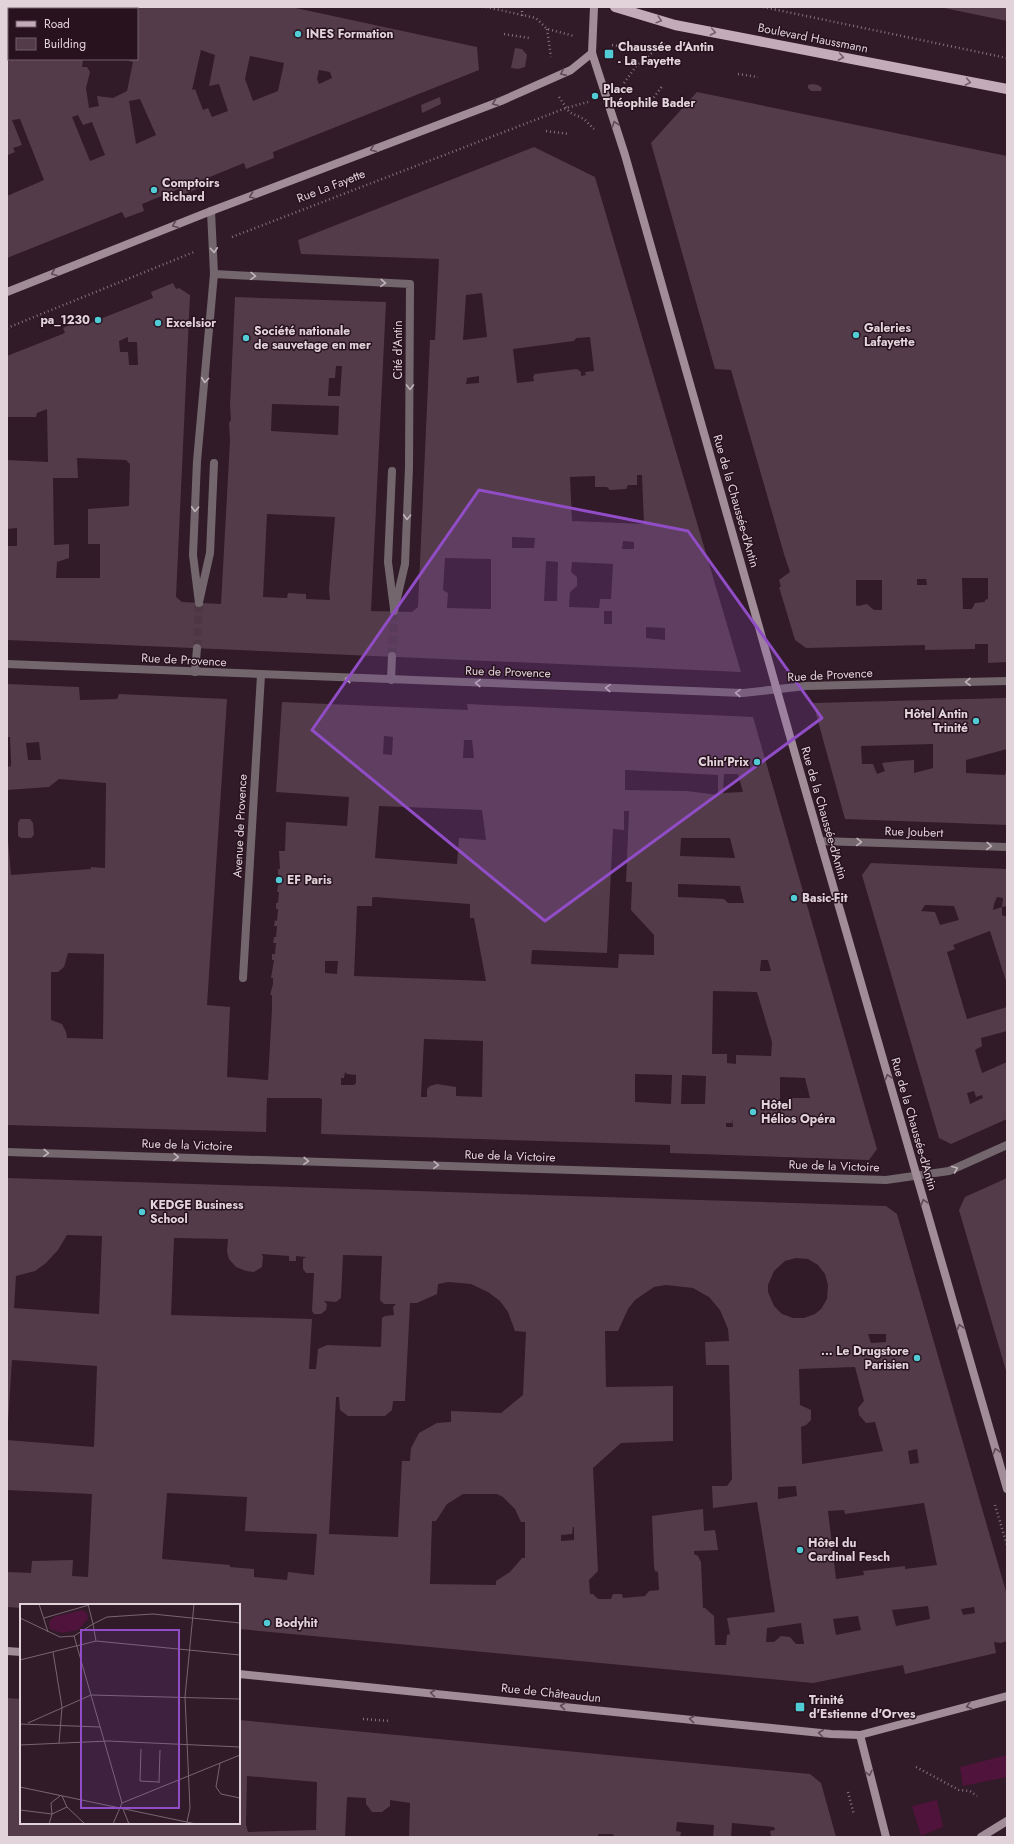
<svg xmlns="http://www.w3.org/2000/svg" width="1014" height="1844" font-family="Jost,sans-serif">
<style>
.green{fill:#50133b}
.building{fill:#543b49;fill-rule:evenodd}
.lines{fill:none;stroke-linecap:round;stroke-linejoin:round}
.minor-tunnel{stroke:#4c3743;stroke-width:8;stroke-dasharray:8 4;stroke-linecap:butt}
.path{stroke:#84727c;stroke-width:2.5;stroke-dasharray:1 3;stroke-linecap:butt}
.service{stroke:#73676d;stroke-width:8}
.pedestrian{stroke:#73676d;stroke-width:8}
.minor{stroke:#73676d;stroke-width:8}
.secondary{stroke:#a18d98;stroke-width:8}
.primary{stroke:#c4abb9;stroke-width:10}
.oneway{stroke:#765e6c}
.oneway2{stroke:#5e4955}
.oneway3{stroke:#c1b3ba}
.marked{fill:#904dc5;fill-opacity:0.2;stroke:#904dc5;stroke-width:3;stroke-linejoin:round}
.poi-dot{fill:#51ccd5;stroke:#27121e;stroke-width:1.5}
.labels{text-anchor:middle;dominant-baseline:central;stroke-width:3;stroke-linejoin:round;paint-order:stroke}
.poi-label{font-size:12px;font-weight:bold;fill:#e2d3db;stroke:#27121e;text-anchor:start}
.street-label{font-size:12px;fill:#e2d3db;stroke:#27121e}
.inset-road{fill:none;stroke:#786570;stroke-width:1}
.view{fill:#904dc5;fill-opacity:0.15;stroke:#904dc5;stroke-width:2}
.inset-edge{fill:none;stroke:#e2d3db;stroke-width:2}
</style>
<rect width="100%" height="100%" fill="#311b28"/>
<g class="green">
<polygon points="1007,1755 1007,1777 963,1786 960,1767"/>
<polygon points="937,1800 943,1827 921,1836 912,1806"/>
</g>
<g class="building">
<path d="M9,7H291L477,47L479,70L273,152L274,158L246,169L244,163L200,181L202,187L182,195L179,189L142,204L144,211L125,218L122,212L7,258V196L44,180L20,119L12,120L22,145L13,148L15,152L8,155L7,151V40H9V59H83L82,67H87L90,72L86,88L89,108L99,106L97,96L113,98L127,91L133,62L123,59H137V9H16ZM201,50L215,55L209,86L219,84L228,111L212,117L208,108L203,110L195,89L192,90ZM250,56L284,63L278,91L253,101L245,79ZM319,70L330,72L332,78L319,84L317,79ZM140,99L156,135L136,144L129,101ZM78,115L83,125L92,122L105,155L90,161L72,117Z"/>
<polygon points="945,7 1007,7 1007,21 944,8"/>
<polygon points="515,48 522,49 527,55 525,67 518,69 511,68"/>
<polygon points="812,84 818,85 822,88 821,91 811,91 808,88 808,85"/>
<path d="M697,92L1007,156V662L988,663V644H975V649L925,650V645L806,648L795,640L779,587H781L779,580L790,572L784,554L731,370L715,369L651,143ZM962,578H988V599L985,600V602L975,603L972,609H963ZM917,579H926L927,585H917ZM856,580H882V610H874L867,604L858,606L856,605Z"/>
<polygon points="440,97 441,104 422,113 421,105"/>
<path d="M534,147L595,177L741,672L7,640V546H17V528L7,529V460L48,462L47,409L37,413L36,417H7V356L65,333L63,328L83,319L85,325L153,298L151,292L173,283L176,289L179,288L190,295L176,597L182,602L221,604L230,441L229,423L231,420L230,406L235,297L386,302L371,611L412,612L418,607L430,340H435L439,259L301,254L298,240ZM482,293L487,337L463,340L466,295ZM128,337V342H137L138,365H129L128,352H120L119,341ZM590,337L594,371L585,372L586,375L581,376V372L577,369L535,374L533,377L534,381L517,383L513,349L574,341L576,338ZM336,366H342L340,396H328L329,378H335ZM479,376V383L466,384L467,378ZM272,404L339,406L338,435L271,431ZM77,458L126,460L130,464L129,506L88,509V544H100V578H56L57,562L69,558V544L54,545L53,478H78ZM637,475H642L644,524L572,521L570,477L595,476V487H607L610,490L626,489L628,485H637ZM267,514L335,517L329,589L330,600L306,599V594L288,593L287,598L263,597ZM512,537L535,538L534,548H512ZM623,541L634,542V549H622ZM445,558L491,559V609L447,608L448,593L443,590ZM546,561L558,562L557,601H544ZM572,562L613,564L611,599H600L599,608L569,607L570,592L577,586V577L571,572ZM604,611H612V624H604ZM646,627L665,628V640L646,638Z"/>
<path d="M7,684L79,687L80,700L117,699L119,694L227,699L207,1005L230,1007L227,1077L268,1080L272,1009V995H270L273,984V978H271L274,960H272V954H275L276,943H273L274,937H276L277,926H274L275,920L277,921L278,909H276V903H278L279,892H277L280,875H278V869H280L279,851H285L286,822L347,826L349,797L276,792L282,702L468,710L467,704L753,717L877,1149L869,1160L670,1153V1145L321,1134L322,1099L319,1098H267L266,1132L7,1125V828L11,875L91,869V867L105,868L106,783L59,779L49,787L7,790V767L11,766V761L10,737H7ZM384,736L393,737L392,755L383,754ZM464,740H472L474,758H463ZM39,742L41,760H28L26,743ZM625,770L718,775V795L687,791L625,790ZM724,774H738L743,792L723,793ZM379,806L482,810L486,840L459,838L457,864L375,858ZM624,811H629L626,882H632L631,910L654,935V955L619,954L618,968L531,964L532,950L607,953L613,829L624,830ZM681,838H730L735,858L680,856ZM678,884L740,886L744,903H728L724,899L678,897ZM374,897L470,904V918H474L486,981L354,976L357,906H372V898ZM68,953L104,954L103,1039L67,1038L66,1032L62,1024L51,1020V972H58L64,967ZM761,960H768L771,971H760ZM325,961H338L337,974L325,973ZM713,991L757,992L772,1042L771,1056L736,1055V1064L727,1063V1054H712ZM424,1039L483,1041L482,1097L456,1096V1087L437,1084L430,1086L427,1089V1097H421ZM345,1072L347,1074L356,1075V1083L354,1085H341V1078H344ZM635,1074L672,1075L671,1104L635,1102ZM682,1075L706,1076L705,1104H681ZM780,1077L805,1078L810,1098H792V1106H780ZM732,1118L733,1127H726V1123H732Z"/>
<path d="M1007,698V749L966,760V773L1005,775L1007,764V825L845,819L813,703ZM933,744V768L914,773V760L899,761L882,763L885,771L877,774L873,764H862L861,746Z"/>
<polygon points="20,819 30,819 33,823 34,835 31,838 21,838 18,836 18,823"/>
<path d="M871,863L1007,869V906L1002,907L1003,898L997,897L994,904L993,910L1002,907V915L1007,917V984L990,931L953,945L955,949L947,952L967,1019L1007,1007V1031L981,1038L982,1046L975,1050L982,1073L1007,1062V1119L951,1144L939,1138L862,875ZM925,905L954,906L959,920L940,925L935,912L921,911ZM974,1091L976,1097L982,1095L983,1098L970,1104L967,1093Z"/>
<path d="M7,1178L886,1206L897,1214L1007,1595V1641L1001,1643L994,1642L996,1653L905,1674L903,1665L813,1683L239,1629V1605H21V1608L7,1607V1572L31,1573L32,1561L73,1560L72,1576L88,1577L92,1494L7,1490V1440L94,1447L97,1366L12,1360L7,1438ZM67,1235L102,1236L99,1314L14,1308L16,1276L35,1271L46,1263L58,1250ZM174,1238L228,1239L227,1252L229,1259L236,1267L246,1271L254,1272L262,1267L263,1256L261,1254L289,1256V1261H296V1256L306,1257L303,1259V1269L306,1273H314L312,1311L314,1314H321L326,1310L327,1304L324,1301L336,1302L341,1298L343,1255L382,1256L380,1300L384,1304H396L393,1307L394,1315L385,1316L382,1318L381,1347L327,1345L318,1349L316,1369H309L312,1319L171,1315ZM796,1258L808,1259L818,1265L825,1274L828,1285L827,1299L821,1309L815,1314L804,1318H793L782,1314L774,1306L768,1292V1285L774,1271L785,1261ZM448,1282L471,1284L488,1292L500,1301L508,1312L515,1331L526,1332L523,1395L501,1413L451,1411V1422L437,1423L419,1433L411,1448L410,1461H402L398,1537L329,1534L336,1397H339L340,1410L348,1416H385L392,1410L393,1401H405L410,1303H417L437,1294L438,1284ZM666,1285L693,1288L709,1297L720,1310L728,1329L729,1341L705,1342L706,1365H729L732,1479L727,1486H712L713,1508L757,1502L775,1612L727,1618L730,1634L727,1635L726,1645H715L714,1616L705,1608H703L701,1562L698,1556L694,1554V1551L718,1550L715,1530L704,1531L703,1509L652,1516L654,1567L655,1571L658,1572L659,1590L649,1591L645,1596L623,1598L622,1594H613L611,1599H598L593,1594H590L589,1580L598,1571L593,1468L621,1443L673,1441V1386L606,1387L605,1331H618L628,1309L635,1300L654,1287ZM868,1334H886V1342L871,1343ZM855,1367L864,1401L858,1408L859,1415L866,1423L875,1422L883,1451L802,1464L801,1427L806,1425L811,1420V1410L800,1405L799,1369ZM917,1449L919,1463L910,1464L908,1451ZM796,1486L797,1496L778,1499V1487ZM167,1493L247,1497L245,1531L317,1534L314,1575L288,1572L287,1580L254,1577V1569L230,1567V1565L162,1559ZM463,1494H497L503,1497L515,1509L521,1522H525V1558H522L510,1572L496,1581V1585L430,1584L432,1521H436L447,1504ZM924,1503L937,1565L905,1569V1566L863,1571L864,1575L836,1579L828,1511L844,1510L845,1514ZM573,1527H574V1540L561,1541V1535L572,1534ZM928,1606L930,1619L896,1626L892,1610ZM974,1607L975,1613L963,1615L961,1609ZM858,1616L861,1630L836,1635L833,1619ZM801,1623L804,1644H796L790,1637L781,1636L774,1642H766L767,1628Z"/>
<polygon points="1007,1178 1007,1374 959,1210 965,1197"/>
<path d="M7,1698L21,1699V1823H239V1720L810,1774L821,1783L836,1837H771L770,1831L775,1830L774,1827L732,1823L731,1837H713L714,1825L677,1822L676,1831L681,1832L680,1837H616L612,1834H598V1837H409L410,1803L390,1800V1806L382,1812H372L366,1804V1798L347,1797L345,1837H7ZM247,1776L317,1782L316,1830L248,1832L246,1825Z"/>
</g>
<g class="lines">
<g class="minor-tunnel">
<polyline points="197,648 199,603"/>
<polyline points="392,656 394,611"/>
</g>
<g class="path">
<polyline points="486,7 536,18 547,29 574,36"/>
<polyline points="763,7 1007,58"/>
<polyline points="522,16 522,7"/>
<polyline points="547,29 551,57"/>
<polyline points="504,34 529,38"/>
<polyline points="612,45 652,51"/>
<polyline points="738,74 758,77"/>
<polyline points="624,83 637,65 664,43"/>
<polyline points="559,97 569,112 584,119 594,129"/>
<polyline points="649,104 663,85"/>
<polyline points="546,131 569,134"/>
<polyline points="232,237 566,108 588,102"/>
<polyline points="7,328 194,252"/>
<polyline points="995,1505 1007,1545"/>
<polyline points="363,1719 390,1721"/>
<polyline points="916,1767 959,1790 970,1791 977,1796"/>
<polyline points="848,1792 854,1815"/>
</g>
<g class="service">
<polyline points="392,471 388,562 394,609"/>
<polyline points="199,602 210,553 214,463"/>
</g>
<polyline class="pedestrian" points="243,978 261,675"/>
<g class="minor">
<polyline points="214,274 410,284 409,467 405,564 394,611"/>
<polyline points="199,603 193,555 197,461 214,274 211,211"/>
<polyline points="7,664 743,693 806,686 1007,681"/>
<polyline points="195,672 197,648"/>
<polyline points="391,680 392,656"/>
<polyline points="820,841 1007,847"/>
<polyline points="7,1152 886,1180 949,1171 1007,1145"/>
</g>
<g class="secondary">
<polyline points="594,7 592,53 625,155 797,761 1007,1489"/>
<polyline points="7,292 211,211 501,101 571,70 592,53"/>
<polyline points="7,1651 21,1652"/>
<polyline points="239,1674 831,1734 860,1735 1007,1696"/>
<polyline points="860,1735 886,1837"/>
<polyline points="981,1837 1007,1821"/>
</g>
<polyline class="primary" points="615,7 675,25 1007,89"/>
</g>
<defs><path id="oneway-chevron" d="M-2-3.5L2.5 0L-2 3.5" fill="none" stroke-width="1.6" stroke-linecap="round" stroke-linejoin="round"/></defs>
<g class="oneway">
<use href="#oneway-chevron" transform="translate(659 20) rotate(17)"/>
<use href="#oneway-chevron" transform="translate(713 32) rotate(11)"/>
<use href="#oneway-chevron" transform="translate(841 57) rotate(11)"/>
<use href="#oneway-chevron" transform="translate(968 82) rotate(11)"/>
</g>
<g class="oneway2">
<use href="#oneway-chevron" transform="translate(563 73) rotate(156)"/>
<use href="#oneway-chevron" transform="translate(495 103) rotate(159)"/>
<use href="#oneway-chevron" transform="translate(615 124) rotate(-108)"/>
<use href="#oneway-chevron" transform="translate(373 149) rotate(159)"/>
<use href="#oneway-chevron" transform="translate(252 196) rotate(159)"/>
<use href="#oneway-chevron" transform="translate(175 225) rotate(158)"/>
<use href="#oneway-chevron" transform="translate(54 273) rotate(158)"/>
<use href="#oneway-chevron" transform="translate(888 1077) rotate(-106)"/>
<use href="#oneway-chevron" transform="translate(924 1202) rotate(-106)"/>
<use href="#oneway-chevron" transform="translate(960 1327) rotate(-106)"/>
<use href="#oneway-chevron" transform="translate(996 1451) rotate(-106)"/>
<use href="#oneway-chevron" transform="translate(433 1693) rotate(-174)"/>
<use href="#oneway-chevron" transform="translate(563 1706) rotate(-174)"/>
<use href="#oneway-chevron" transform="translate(969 1706) rotate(164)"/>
<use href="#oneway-chevron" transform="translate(692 1719) rotate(-174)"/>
<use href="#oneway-chevron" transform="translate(821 1733) rotate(-173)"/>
<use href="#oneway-chevron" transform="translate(869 1773) rotate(77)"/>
</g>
<g class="oneway3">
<use href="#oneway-chevron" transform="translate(214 250) rotate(86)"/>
<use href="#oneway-chevron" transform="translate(253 276) rotate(3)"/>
<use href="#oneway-chevron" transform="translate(383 283) rotate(3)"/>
<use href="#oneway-chevron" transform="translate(205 380) rotate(95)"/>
<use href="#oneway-chevron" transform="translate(410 387) rotate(90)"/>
<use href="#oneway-chevron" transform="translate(195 509) rotate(93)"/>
<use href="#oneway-chevron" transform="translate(407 517) rotate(93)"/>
<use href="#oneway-chevron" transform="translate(348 679) rotate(-178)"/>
<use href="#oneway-chevron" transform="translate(968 682) rotate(178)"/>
<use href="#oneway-chevron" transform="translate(478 683) rotate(-178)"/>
<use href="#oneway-chevron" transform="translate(608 688) rotate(-178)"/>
<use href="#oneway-chevron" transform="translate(738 693) rotate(-178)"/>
<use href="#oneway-chevron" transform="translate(859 842) rotate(2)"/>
<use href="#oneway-chevron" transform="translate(989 846) rotate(2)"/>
<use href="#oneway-chevron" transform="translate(46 1153) rotate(2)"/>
<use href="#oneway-chevron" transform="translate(176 1157) rotate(2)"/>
<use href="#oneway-chevron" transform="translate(306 1161) rotate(2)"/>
<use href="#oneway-chevron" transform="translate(436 1165) rotate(2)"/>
<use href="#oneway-chevron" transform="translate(955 1169) rotate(-23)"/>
</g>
<path class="marked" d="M479,490L688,531L822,718L545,921L312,730Z"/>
<g class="poi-dot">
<circle cx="298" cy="34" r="4"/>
<rect x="604" y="49" width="10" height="10" rx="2"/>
<circle cx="595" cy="96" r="4"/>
<circle cx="154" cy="190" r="4"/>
<circle cx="98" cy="320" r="4"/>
<circle cx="158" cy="323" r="4"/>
<circle cx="856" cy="335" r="4"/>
<circle cx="246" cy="338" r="4"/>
<circle cx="976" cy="721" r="4"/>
<circle cx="757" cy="762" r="4"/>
<circle cx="279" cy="880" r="4"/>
<circle cx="794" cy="898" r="4"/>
<circle cx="753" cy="1112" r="4"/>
<circle cx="142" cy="1212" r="4"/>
<circle cx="917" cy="1358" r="4"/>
<circle cx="800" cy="1550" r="4"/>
<circle cx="267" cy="1623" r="4"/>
<rect x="795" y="1702" width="10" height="10" rx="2"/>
</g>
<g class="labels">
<g class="poi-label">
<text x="306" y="34">INES Formation</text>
<text x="618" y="47">Chaussée d'Antin<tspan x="618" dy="14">- La Fayette</tspan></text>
<text x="603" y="89">Place<tspan x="603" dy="14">Théophile Bader</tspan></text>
<text x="162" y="183">Comptoirs<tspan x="162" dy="14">Richard</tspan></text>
<text x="90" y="320" text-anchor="end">pa_1230</text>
<text x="166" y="323">Excelsior</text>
<text x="864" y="328">Galeries<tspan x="864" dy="14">Lafayette</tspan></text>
<text x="254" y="331">Société nationale<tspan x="254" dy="14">de sauvetage en mer</tspan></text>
<text x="968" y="714" text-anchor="end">Hôtel Antin<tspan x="968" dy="14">Trinité</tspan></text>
<text x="749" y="762" text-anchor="end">Chin'Prix</text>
<text x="287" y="880">EF Paris</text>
<text x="802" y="898">Basic-Fit</text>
<text x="761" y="1105">Hôtel<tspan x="761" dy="14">Hélios Opéra</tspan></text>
<text x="150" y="1205">KEDGE Business<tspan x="150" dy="14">School</tspan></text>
<text x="909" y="1351" text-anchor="end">... Le Drugstore<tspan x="909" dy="14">Parisien</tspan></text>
<text x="808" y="1543">Hôtel du<tspan x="808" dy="14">Cardinal Fesch</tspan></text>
<text x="275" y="1623">Bodyhit</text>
<text x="809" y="1700">Trinité<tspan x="809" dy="14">d'Estienne d'Orves</tspan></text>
</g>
<g class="street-label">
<text transform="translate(813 38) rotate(11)">Boulevard Haussmann</text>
<text transform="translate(331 186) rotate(-21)">Rue La Fayette</text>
<text transform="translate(398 350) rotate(-90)">Cité d'Antin</text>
<text transform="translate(736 501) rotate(74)">Rue de la Chaussée-d'Antin</text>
<text transform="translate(184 660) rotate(3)">Rue de Provence</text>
<text transform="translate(508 672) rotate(2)">Rue de Provence</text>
<text transform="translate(830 675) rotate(-3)">Rue de Provence</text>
<text transform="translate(824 813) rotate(74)">Rue de la Chaussée-d'Antin</text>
<text transform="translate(240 826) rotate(-87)">Avenue de Provence</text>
<text transform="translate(914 832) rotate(2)">Rue Joubert</text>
<text transform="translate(914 1124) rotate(74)">Rue de la Chaussée-d'Antin</text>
<text transform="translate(187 1145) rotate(2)">Rue de la Victoire</text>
<text transform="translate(510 1156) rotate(2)">Rue de la Victoire</text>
<text transform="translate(834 1166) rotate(2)">Rue de la Victoire</text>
<text transform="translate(551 1693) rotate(6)">Rue de Châteaudun</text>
</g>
</g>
<g transform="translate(20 1604)">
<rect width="220" height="220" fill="#311b28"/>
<path d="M62,6L67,9L68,15L58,26L42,29L30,25L29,18L34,13Z" fill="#50133b"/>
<path class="inset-road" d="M19,0L28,28M68,0L73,20L87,13L133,10L220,19M0,14L40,33L54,32L73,20M24,14L69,1M73,20L76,37M54,32L102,199L93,220M33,48L42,103L39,139M0,56L76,37L220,51M8,119L71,91L220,95M0,120L80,123M0,141L88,137L220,143M121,145L120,177L139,178M200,159L196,183L201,190L220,194M139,179L140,146M0,183L176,220M42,192L47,203L65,220M102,199L220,151M103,205L109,220M0,206L32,210L47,203M167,218L170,204L165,93L174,0M29,220L32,210L31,199L40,192"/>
<path class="view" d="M61,26H159V204H61Z"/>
<rect width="220" height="220" class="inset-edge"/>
</g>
<rect width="1014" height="1844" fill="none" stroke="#e2d3db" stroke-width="16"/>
<rect x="8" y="8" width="130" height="52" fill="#27121e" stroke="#725f6a"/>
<rect x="16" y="21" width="20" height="6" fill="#c4abb9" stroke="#725f6a"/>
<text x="44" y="28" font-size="12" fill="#e2d3db">Road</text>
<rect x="16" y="38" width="20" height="12" fill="#543b49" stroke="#725f6a"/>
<text x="44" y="48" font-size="12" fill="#e2d3db">Building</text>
</svg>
